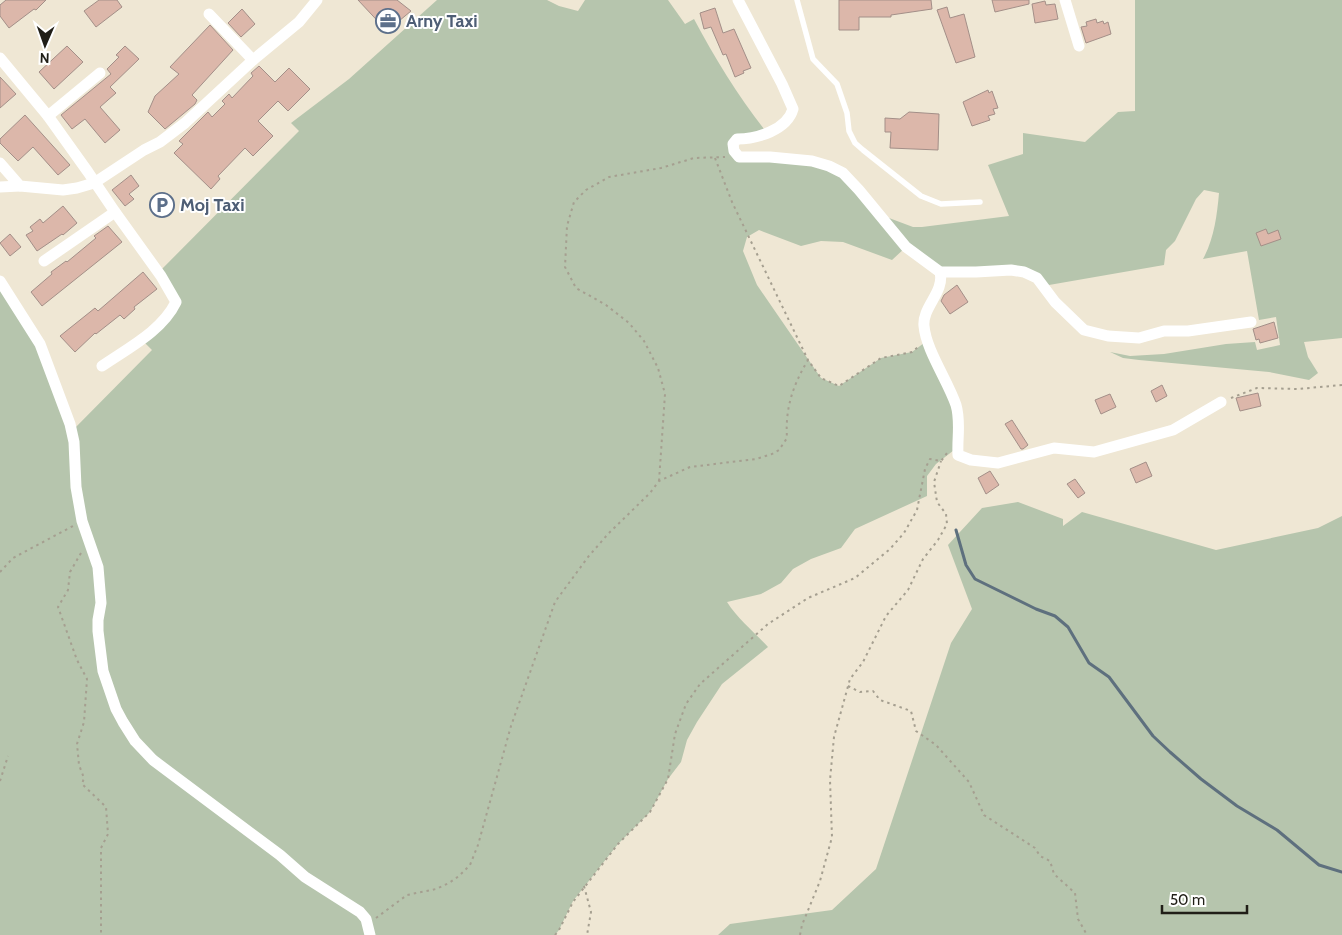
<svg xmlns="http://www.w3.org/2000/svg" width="1342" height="935" font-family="Cabin,sans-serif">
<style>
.green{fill:#b6c5ad}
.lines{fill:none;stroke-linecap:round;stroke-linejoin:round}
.stream{stroke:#5e707e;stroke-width:3}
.building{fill:#dcb7aa;stroke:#a38f88}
.path{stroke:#a59f90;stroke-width:2;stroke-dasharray:2.5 4;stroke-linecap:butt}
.service{stroke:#fff;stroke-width:5.5}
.minor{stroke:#fff;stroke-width:11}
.labels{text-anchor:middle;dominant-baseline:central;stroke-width:4;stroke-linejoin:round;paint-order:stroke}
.service-label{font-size:18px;font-weight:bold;fill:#4e5e75;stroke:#fff;text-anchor:start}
</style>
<rect width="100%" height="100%" fill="#efe7d4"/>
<g class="green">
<path d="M437,0H547L559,6L578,11L585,0H668L685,24L694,19C715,59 739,97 767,133L737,139L734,151L829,166L881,215L913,227H922L1009,216L988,165L1023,154V133L1085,142L1118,112L1135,111V0H1342V338L1304,342L1308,357L1318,373L1309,380L1269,372L1139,360L1123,358L1110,352L1130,356L1164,354L1226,344L1255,342L1257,350L1280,345L1276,317L1259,320L1247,251L1203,259C1214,239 1217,216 1219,193L1204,190L1196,199L1175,241L1166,250L1164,265L1049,285L1023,272H940L906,247L892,260L843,242L821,241L801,246L759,230L747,237L743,251L757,285L821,378L839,386L881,358L912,352L928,340L955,404L958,447L936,464L927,476V496L855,529L841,548L811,559L793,569L781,583L761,594L727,602C738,619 754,632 768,647L722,684L697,722L687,740L681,762L668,779L650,812L618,844L573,901L559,930L555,935H0V281L27,323L72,431L152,350L141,339L176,302L159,272L299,131L291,123L349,79Z"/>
<polygon points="1018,502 1063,519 1063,526 1082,512 1216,550 1318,528 1342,516 1342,935 718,935 730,924 832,910 876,869 951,643 972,609 948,545 982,508"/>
</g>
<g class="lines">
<polyline class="stream" points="956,530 966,565 975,579 1036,609 1055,616 1068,627 1089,663 1109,677 1153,736 1170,752 1201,779 1237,806 1277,830 1319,865 1342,872"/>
</g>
<g class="building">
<polygon points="6,0 46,0 36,10 34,9 9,28 0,16 0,5"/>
<polygon points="99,0 117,0 122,7 96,27 84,11"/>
<polygon points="358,0 397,0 411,11 387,31"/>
<polygon points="839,0 931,0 932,9 891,15 891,17 859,17 859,30 839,30"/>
<polygon points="992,0 1029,0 1029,4 995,12"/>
<polygon points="1045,1 1046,5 1055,4 1058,19 1035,23 1032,4"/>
<polygon points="947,7 950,18 964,14 975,57 956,63 937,10"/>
<polygon points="715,8 723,33 734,29 751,68 743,71 744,73 735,77 726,54 723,55 711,27 704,29 700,13"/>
<polygon points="242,9 255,24 241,37 228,23"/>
<polygon points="1096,19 1097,23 1103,21 1104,24 1108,22 1111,34 1086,43 1081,27 1087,26 1086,22"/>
<polygon points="210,25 233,50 192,95 197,100 195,104 165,129 148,112 155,96 179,74 170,67"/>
<polygon points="67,46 83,62 54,89 39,72"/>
<polygon points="125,46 139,59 110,87 116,93 100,107 120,130 105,143 85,119 72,129 61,115 111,74 107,69 119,57 116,55"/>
<polygon points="259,66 275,82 289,68 310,89 288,111 278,101 258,121 273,136 253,156 245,148 218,176 220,179 211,189 174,153 183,144 179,141 208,112 212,117 225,104 222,101 229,94 232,98 253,76 251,73"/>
<polygon points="0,77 16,94 0,108"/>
<polygon points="988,90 989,93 992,91 998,108 993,109 995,114 988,116 990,120 972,126 963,102"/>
<polygon points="909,112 939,114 938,150 890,148 891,132 885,132 885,118 900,119"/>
<polygon points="25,115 70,165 58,175 33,147 18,161 0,143 0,139"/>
<polygon points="131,175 139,186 129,194 134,199 125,206 112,190"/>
<polygon points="63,206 77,223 63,235 62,234 37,251 26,235 33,231 30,227 40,219 43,223"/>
<polygon points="108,226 122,242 42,306 31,292 52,274 51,272 66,261 67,262 96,238 94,236"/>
<polygon points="1266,229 1268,234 1278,230 1281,239 1261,246 1256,233"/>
<polygon points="10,234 21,247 10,256 0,243"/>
<polygon points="143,272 157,289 134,307 135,309 124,319 120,315 96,334 95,333 75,352 60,336 95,308 98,311"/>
<polygon points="957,285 968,302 950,314 941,301 944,295"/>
<polygon points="1274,322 1278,338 1260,343 1259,339 1256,340 1253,329"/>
<polygon points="1162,385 1167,396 1156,402 1151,391"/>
<polygon points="1258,393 1261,406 1240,411 1236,398"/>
<polygon points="1110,394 1116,407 1101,414 1095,400"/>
<polygon points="1012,420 1028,445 1023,449 1021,449 1005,424"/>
<polygon points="1146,462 1152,476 1136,483 1130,469"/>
<polygon points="990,471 999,485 986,494 978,478"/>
<polygon points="1075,479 1085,493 1078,498 1067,484"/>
</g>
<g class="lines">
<g class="path">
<polyline points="715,158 732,202 808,360"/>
<polyline points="1231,398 1257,388 1298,389 1342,385"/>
<polyline points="659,481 665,394 658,368 644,341 629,323 606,305 576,288 565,267 567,226 574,202 586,190 609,177 661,168 694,158 725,157"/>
<polyline points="81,553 70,572 68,590 58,607 77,660 87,679 84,722 77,744 79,765 84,778 82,784 106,807 108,834 101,848 101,935"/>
<polyline points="0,572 13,558 73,526"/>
<polyline points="848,686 860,692 873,691 880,700 911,711 916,731 936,745 969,782 984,815 1035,848 1040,856 1050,861 1054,874 1075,893 1078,919 1087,935"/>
<polyline points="0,781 8,756"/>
<polyline points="584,886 591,912 587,935"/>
<path d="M376,918L407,895L436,889L449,883L459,876L470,865L478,845L511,726L555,602L588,557L608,534L650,493L659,481L690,467L756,459L772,454L779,450L787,438C785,408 793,385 808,360L821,378L839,386L881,358L912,352L918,347"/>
<polyline points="555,935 559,930 573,902 618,844 650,812 668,779 675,734 686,704 700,684 768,624 808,598 855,578 890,549 904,533 917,510 925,469 930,459 941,461 947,453"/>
<polyline points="800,935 802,925 820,881 832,837 830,780 834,737 850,679 863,662 886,616 908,590 923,559 938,540 947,524 946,514 937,502 934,482 941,461"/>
</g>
<polyline class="service" points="797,0 813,59 837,84 847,113 849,131 855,143 863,150 921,196 941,204 980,202"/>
<g class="minor">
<path d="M738,0L782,84L793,109C787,130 757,139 737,139L733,144L734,151L739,157H770L812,161L829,166L843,173L859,190L906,247L940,272H976L1011,270L1024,272L1037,278L1055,302L1084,330L1108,336L1139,338L1164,331H1188L1251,322"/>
<polyline points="1065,0 1079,46"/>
<polyline points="209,14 253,60"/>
<path d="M0,58L48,116L88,172L115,212L161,276L176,302C162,331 128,348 102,366"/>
<polyline points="48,116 100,73"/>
<polyline points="0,163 20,186 63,190 77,188 94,183 144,150 160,142 185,123 253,60 299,22 317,0"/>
<polyline points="0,187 20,186"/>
<polyline points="44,261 115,212"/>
<path d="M940,272C945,292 922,307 924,326C926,350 948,381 956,405C961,422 957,437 958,455L971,460L998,463L1054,448L1094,452L1173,430L1221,402"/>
<polyline points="0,281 40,344 70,424 74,442 76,487 82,521 98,567 101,603 98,620 98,631 103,671 116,709 123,722 135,741 153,760 280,855 305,877 360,912 366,919 370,935"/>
</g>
</g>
<defs>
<symbol id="office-ring" viewBox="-11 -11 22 22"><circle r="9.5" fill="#fff" stroke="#5c6f8a" stroke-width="1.5"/><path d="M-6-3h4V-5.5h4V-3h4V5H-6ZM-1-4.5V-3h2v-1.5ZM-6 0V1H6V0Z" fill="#5c6f8a"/></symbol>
<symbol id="parking-ring" viewBox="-11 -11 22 22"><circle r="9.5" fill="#fff" stroke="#5c6f8a" stroke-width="1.5"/><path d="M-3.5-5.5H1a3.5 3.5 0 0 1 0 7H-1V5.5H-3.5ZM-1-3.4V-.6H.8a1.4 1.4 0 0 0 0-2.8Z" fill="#5c6f8a"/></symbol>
</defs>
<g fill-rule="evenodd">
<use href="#office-ring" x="374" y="7" width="28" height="28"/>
<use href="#parking-ring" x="148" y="191" width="28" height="28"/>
</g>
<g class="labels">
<g class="service-label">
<text x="406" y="21">Arny Taxi</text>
<text x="180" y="205">Moj Taxi</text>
</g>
</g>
<g transform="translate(45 45) rotate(182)" stroke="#ffffff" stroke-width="4" paint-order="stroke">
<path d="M0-4L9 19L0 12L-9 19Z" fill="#201e17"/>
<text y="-8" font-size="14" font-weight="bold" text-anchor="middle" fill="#201e17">N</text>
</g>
<path d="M1162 905v8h85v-8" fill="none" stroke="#201e17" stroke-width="2.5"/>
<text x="1170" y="905" font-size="15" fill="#201e17" stroke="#ffffff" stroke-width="4" paint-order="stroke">50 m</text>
</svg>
